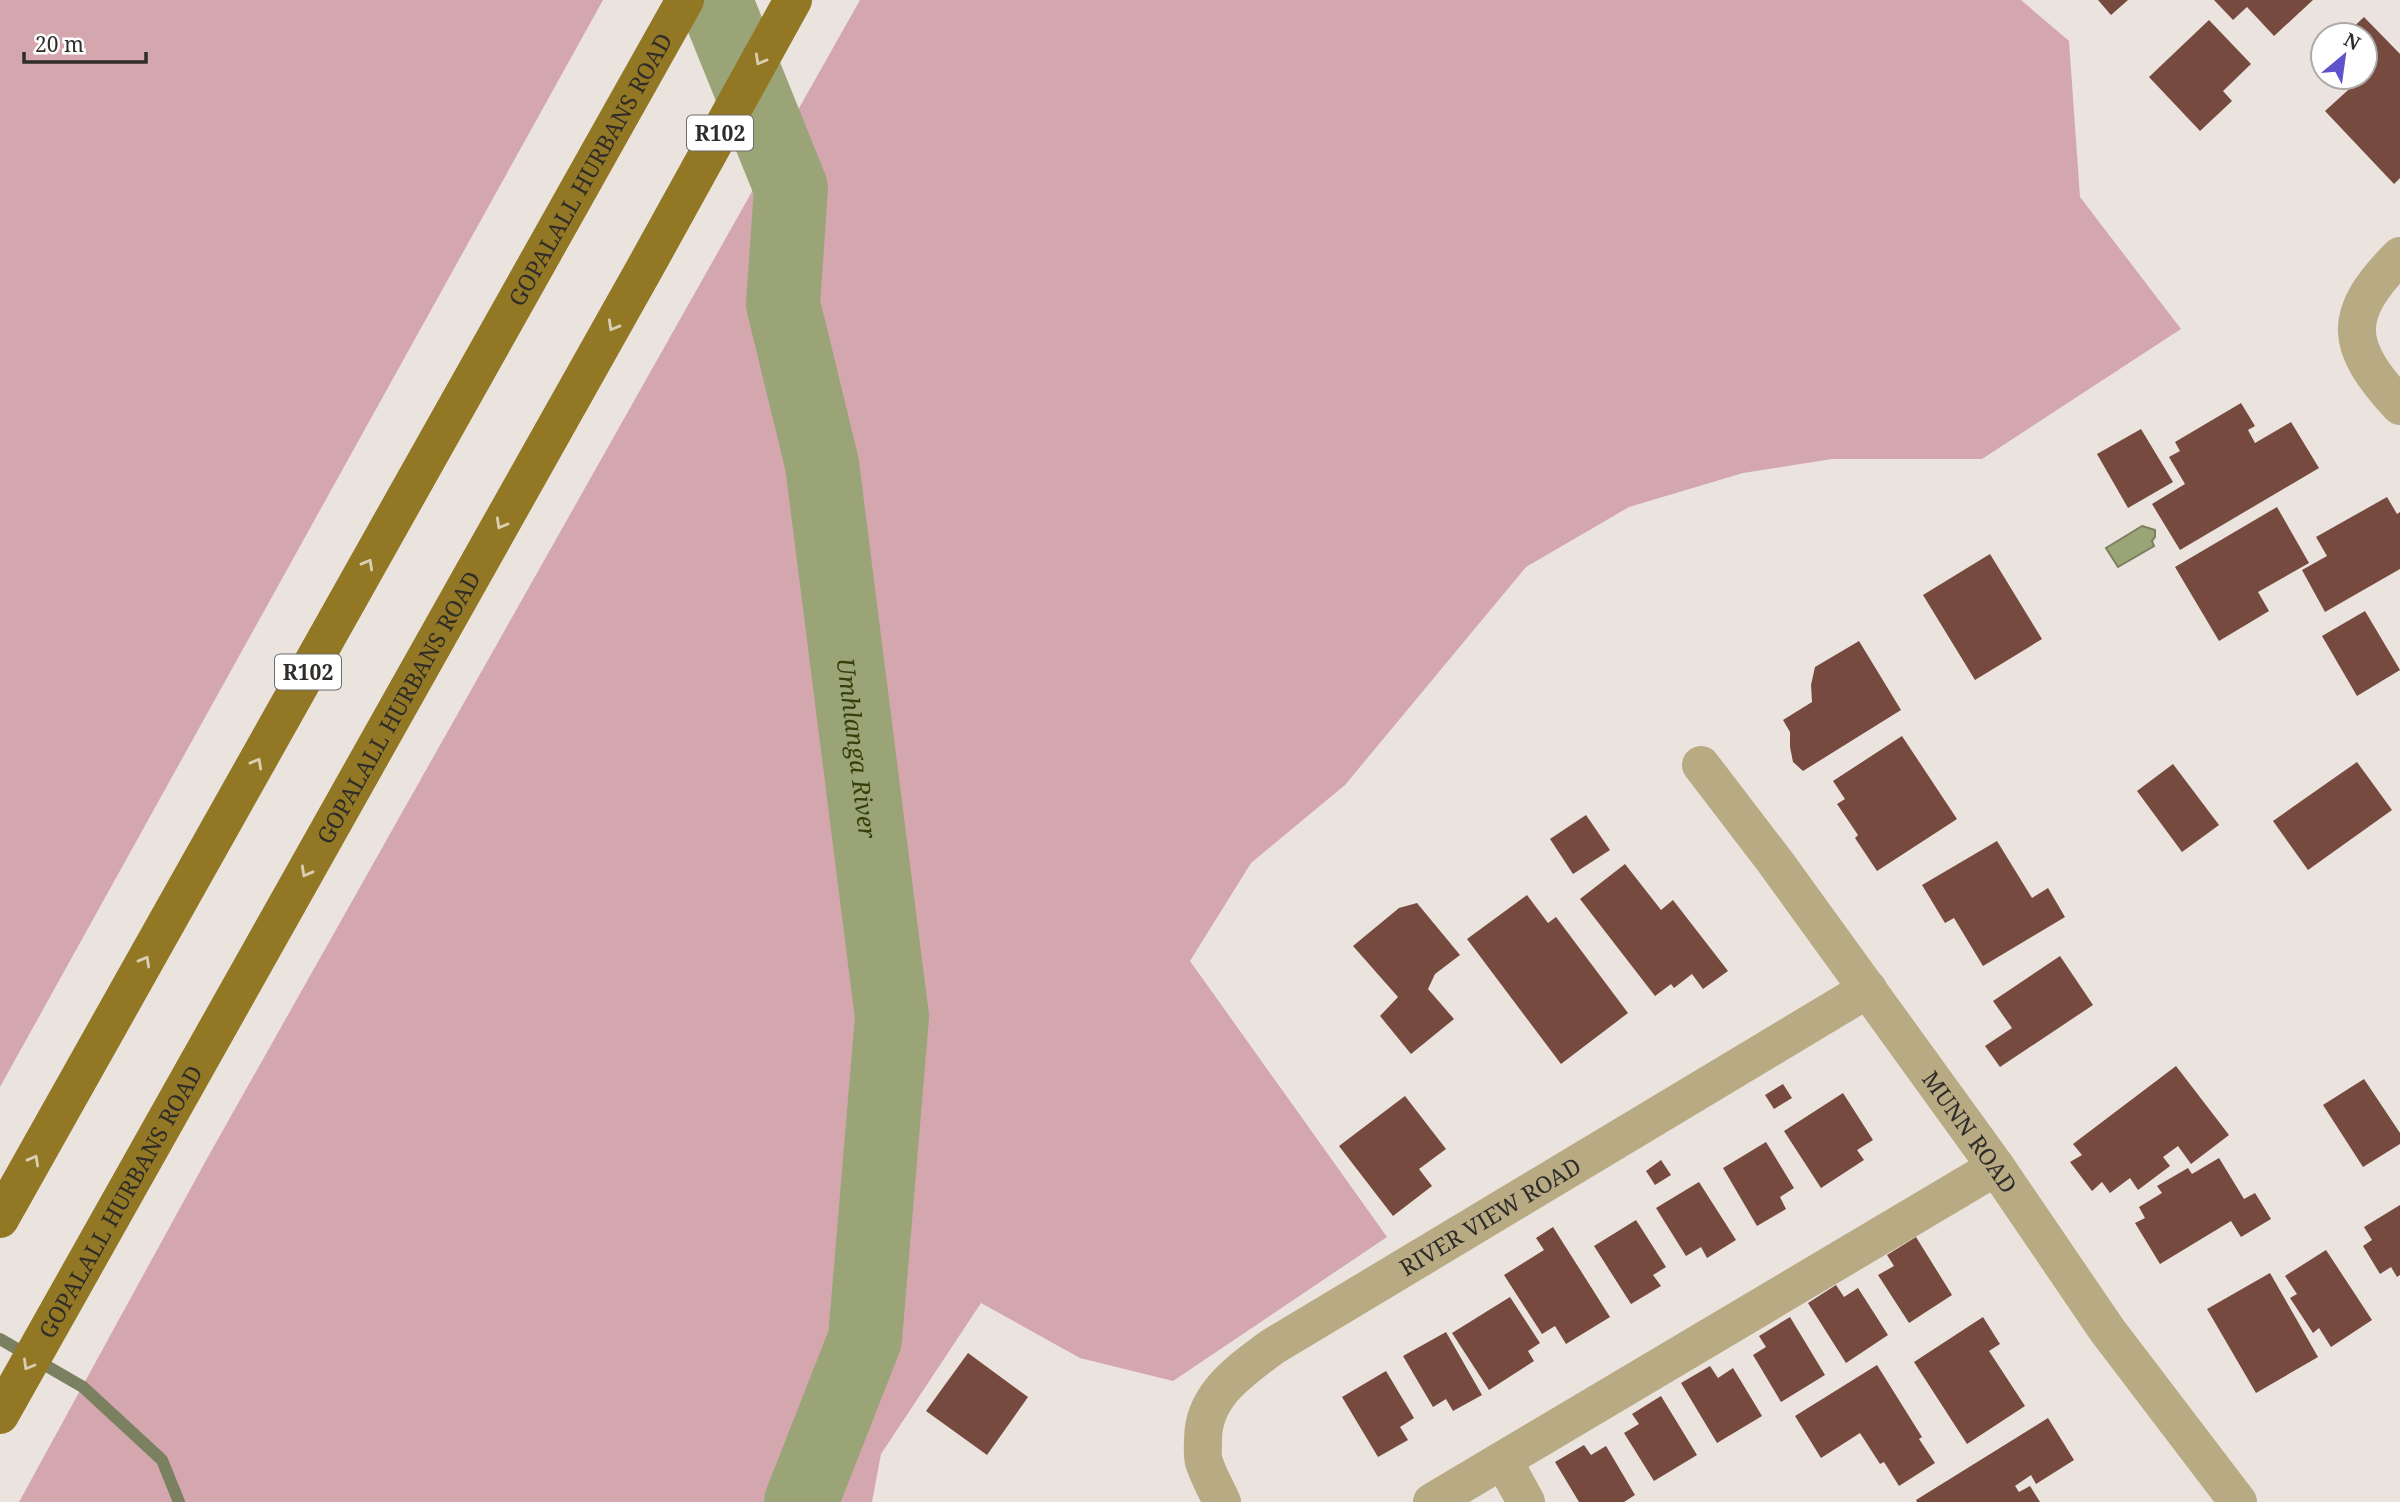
<svg xmlns="http://www.w3.org/2000/svg" width="2400" height="1502" font-family="'Noto Serif',serif">
<style>
.green{fill:#d4a7af}
.water{fill:#9aa477;stroke:#7a8060;stroke-width:2}
.lines{fill:none;stroke-linecap:round;stroke-linejoin:round}
.stream{stroke:#7a8060;stroke-width:12}
.river{stroke:#9aa477;stroke-width:74}
.building{fill:#764a3f}
.minor{stroke:#b8aa83;stroke-width:38}
.primary{stroke:#927724;stroke-width:38}
.oneway{stroke:#d9cfb2}
.labels{text-anchor:middle;dominant-baseline:central;stroke-width:7;stroke-linejoin:round;paint-order:stroke}
.shield{fill:#fff;stroke:#6d6b6a;stroke-width:2}
.shield-label{font-size:21px;font-weight:bold;fill:#2f2c2a}
.street-label{font-size:23px;fill:#2f2c2a;stroke:#fff}
.water-label{font-size:24px;font-style:italic;fill:#373f08;stroke:#fff}
</style>
<rect width="100%" height="100%" fill="#ebe3dd"/>
<g class="green">
<polygon points="0,0 603,0 0,1087"/>
<polygon points="860,0 2021,0 2069,41 2080,197 2181,329 1982,459 1832,459 1743,473 1629,507 1526,567 1345,785 1251,863 1190,961 1387,1237 1173,1381 1080,1358 981,1303 881,1454 872,1502 19,1502 209,1155"/>
</g>
<polygon class="water" points="2142,526 2155,530 2155,537 2152,541 2154,546 2118,567 2106,548"/>
<g class="lines">
<polyline class="stream" points="0,1339 83,1387 162,1460 179,1502"/>
<path class="river" id="s1" d="M715,0L791,188L783,304L822,464L892,1017L865,1339L801,1502"/>
</g>
<g class="building">
<polygon points="2098,0 2128,0 2111,15"/>
<polygon points="2214,0 2313,0 2274,36 2247,7 2233,20"/>
<polygon points="2364,17 2400,54 2400,178 2394,184 2325,111 2357,82 2352,77 2365,77 2365,35 2345,35"/>
<polygon points="2209,20 2251,64 2223,91 2232,101 2200,131 2149,77"/>
<polygon points="2241,403 2255,426 2248,430 2255,443 2291,422 2319,468 2180,550 2152,504 2185,484 2169,457 2180,451 2175,442"/>
<polygon points="2141,429 2173,482 2128,508 2097,454"/>
<polygon points="2387,497 2397,514 2400,512 2400,569 2325,612 2302,570 2327,556 2316,537"/>
<polygon points="2277,507 2309,563 2258,592 2269,611 2219,641 2175,567"/>
<polygon points="1990,554 2042,639 1975,680 1923,595"/>
<polygon points="2365,611 2400,670 2357,696 2322,636"/>
<polygon points="1859,641 1901,710 1803,771 1793,762 1790,747 1790,732 1783,720 1812,702 1811,685 1815,667"/>
<polygon points="1902,736 1957,819 1877,871 1855,838 1858,835 1837,804 1845,799 1833,781"/>
<polygon points="2357,762 2392,810 2308,870 2273,821"/>
<polygon points="2173,764 2219,825 2182,852 2137,791"/>
<polygon points="1586,815 1610,850 1573,874 1550,839"/>
<polygon points="1997,841 2032,898 2048,888 2065,917 1983,966 1954,918 1945,923 1922,885"/>
<polygon points="1625,864 1661,910 1673,900 1728,971 1703,989 1692,974 1674,988 1671,984 1655,996 1580,899"/>
<polygon points="1527,895 1548,923 1556,917 1628,1013 1561,1064 1467,939"/>
<polygon points="1417,903 1460,955 1435,974 1428,989 1454,1019 1411,1054 1380,1016 1398,997 1353,946 1399,908"/>
<polygon points="2060,956 2093,1005 2000,1067 1985,1046 2012,1028 1993,1001"/>
<polygon points="2176,1066 2229,1135 2191,1164 2178,1146 2163,1157 2170,1166 2138,1190 2130,1178 2110,1193 2102,1182 2092,1191 2070,1162 2082,1155 2073,1144"/>
<polygon points="2364,1079 2400,1133 2400,1144 2363,1167 2323,1105"/>
<polygon points="1783,1084 1792,1098 1774,1109 1765,1095"/>
<polygon points="1843,1093 1873,1140 1857,1150 1864,1160 1821,1188 1784,1131"/>
<polygon points="1405,1096 1446,1149 1419,1169 1432,1186 1393,1216 1339,1146"/>
<polygon points="1766,1142 1794,1188 1780,1197 1786,1209 1757,1226 1723,1168"/>
<polygon points="2219,1158 2244,1199 2255,1193 2271,1219 2241,1237 2231,1221 2160,1264 2135,1223 2145,1218 2139,1207 2162,1193 2157,1186 2188,1168 2192,1174"/>
<polygon points="1661,1160 1671,1175 1655,1185 1646,1171"/>
<polygon points="1699,1182 1736,1240 1707,1258 1701,1247 1686,1256 1656,1208"/>
<polygon points="2400,1205 2400,1275 2397,1277 2391,1267 2380,1274 2363,1246 2372,1240 2364,1227"/>
<polygon points="1636,1220 1666,1267 1653,1275 1661,1286 1631,1304 1594,1246"/>
<polygon points="1553,1227 1610,1317 1566,1344 1555,1326 1542,1334 1504,1275 1544,1250 1536,1238"/>
<polygon points="1916,1237 1952,1295 1909,1323 1878,1275 1894,1266 1887,1255"/>
<polygon points="2326,1250 2372,1320 2331,1347 2319,1328 2313,1333 2290,1298 2297,1294 2285,1276"/>
<polygon points="2270,1273 2318,1357 2256,1393 2207,1309"/>
<polygon points="1836,1285 1844,1297 1858,1288 1888,1335 1846,1363 1808,1303"/>
<polygon points="1510,1297 1540,1343 1528,1351 1534,1361 1489,1390 1452,1333"/>
<polygon points="1790,1317 1825,1375 1781,1402 1753,1355 1766,1347 1759,1336"/>
<polygon points="1983,1317 2000,1344 1989,1351 2025,1406 1967,1444 1914,1362"/>
<polygon points="1446,1332 1482,1395 1453,1411 1446,1399 1433,1407 1403,1356"/>
<polygon points="968,1353 1028,1397 987,1455 926,1411"/>
<polygon points="1877,1365 1922,1437 1919,1439 1935,1463 1899,1486 1884,1462 1880,1464 1860,1433 1821,1458 1795,1416"/>
<polygon points="1710,1366 1718,1378 1733,1368 1762,1416 1717,1443 1681,1383"/>
<polygon points="1386,1371 1414,1418 1400,1427 1408,1440 1378,1457 1342,1397"/>
<polygon points="1661,1396 1697,1455 1654,1481 1624,1433 1639,1424 1632,1414"/>
<polygon points="2048,1418 2074,1460 2036,1484 2031,1475 2015,1486 2019,1492 2030,1486 2040,1502 1917,1502 1916,1500"/>
<polygon points="1584,1445 1591,1455 1606,1446 1635,1495 1624,1502 1579,1502 1555,1462"/>
</g>
<g class="lines">
<g class="minor">
<path d="M2400,256C2340,316 2345,346 2400,406"/>
<path id="s2" d="M1701,765L1776,863L1996,1167L2107,1330L2238,1502"/>
<polyline points="1503,1460 1526,1502"/>
<path id="s3" d="M1222,1502C1216,1489 1208,1475 1204,1462C1202,1455 1203,1447 1203,1440C1203,1395 1240,1371 1272,1347L1868,989"/>
<polyline points="1432,1502 1996,1167"/>
</g>
<g class="primary">
<path id="s4" d="M0,1219L685,0"/>
<path id="s5" d="M0,1415L646,266L793,0"/>
</g>
</g>
<defs><path id="oneway-chevron" d="M-2-3.5L2.5 0L-2 3.5" fill="none" stroke-width="1.6" stroke-linecap="round" stroke-linejoin="round" transform="scale(1.75)"/></defs>
<g class="oneway">
<use href="#oneway-chevron" transform="translate(760 60) rotate(119)"/>
<use href="#oneway-chevron" transform="translate(613 326) rotate(119)"/>
<use href="#oneway-chevron" transform="translate(501 524) rotate(119)"/>
<use href="#oneway-chevron" transform="translate(368 564) rotate(-61)"/>
<use href="#oneway-chevron" transform="translate(257 763) rotate(-61)"/>
<use href="#oneway-chevron" transform="translate(306 872) rotate(119)"/>
<use href="#oneway-chevron" transform="translate(145 961) rotate(-61)"/>
<use href="#oneway-chevron" transform="translate(34 1160) rotate(-61)"/>
<use href="#oneway-chevron" transform="translate(28 1365) rotate(120)"/>
</g>
<g class="labels">
<g class="shield">
<rect x="687" y="115.5" width="66" height="35" rx="5"/>
<rect x="275" y="654.5" width="66" height="35" rx="5"/>
</g>
<g class="shield-label">
<text x="720" y="133">R102</text>
<text x="308" y="672">R102</text>
</g>
<g class="street-label">
<text stroke="none"><textPath href="#s4" startOffset="1204">GOPALALL HURBANS ROAD</textPath></text>
<text stroke="none"><textPath href="#s5" startOffset="812">GOPALALL HURBANS ROAD</textPath></text>
<text stroke="none"><textPath href="#s2" startOffset="455">MUNN ROAD</textPath></text>
<text stroke="none"><textPath href="#s5" startOffset="245">GOPALALL HURBANS ROAD</textPath></text>
<text stroke="none"><textPath href="#s3" startOffset="441">RIVER VIEW ROAD</textPath></text>
</g>
<g class="water-label">
<text stroke="none"><textPath href="#s1" startOffset="770">Umhlanga River</textPath></text>
</g>
</g>
<g transform="translate(2344 56) rotate(29)"><circle r="33" fill="#ffffff" stroke="#acabaa" stroke-width="2"/>
<path d="M0-5L12 26L0 18L-12 26Z" fill="#5e53cb"/>
<text y="-10" font-size="19" font-weight="bold" text-anchor="middle" fill="#2f2c2a">N</text>
</g>
<path d="M24 52v10h122v-10" fill="none" stroke="#2f2c2a" stroke-width="3.5"/>
<text x="35" y="52" font-size="21" fill="#2f2c2a" stroke="#ffffff" stroke-width="5" paint-order="stroke">20 m</text>
</svg>
